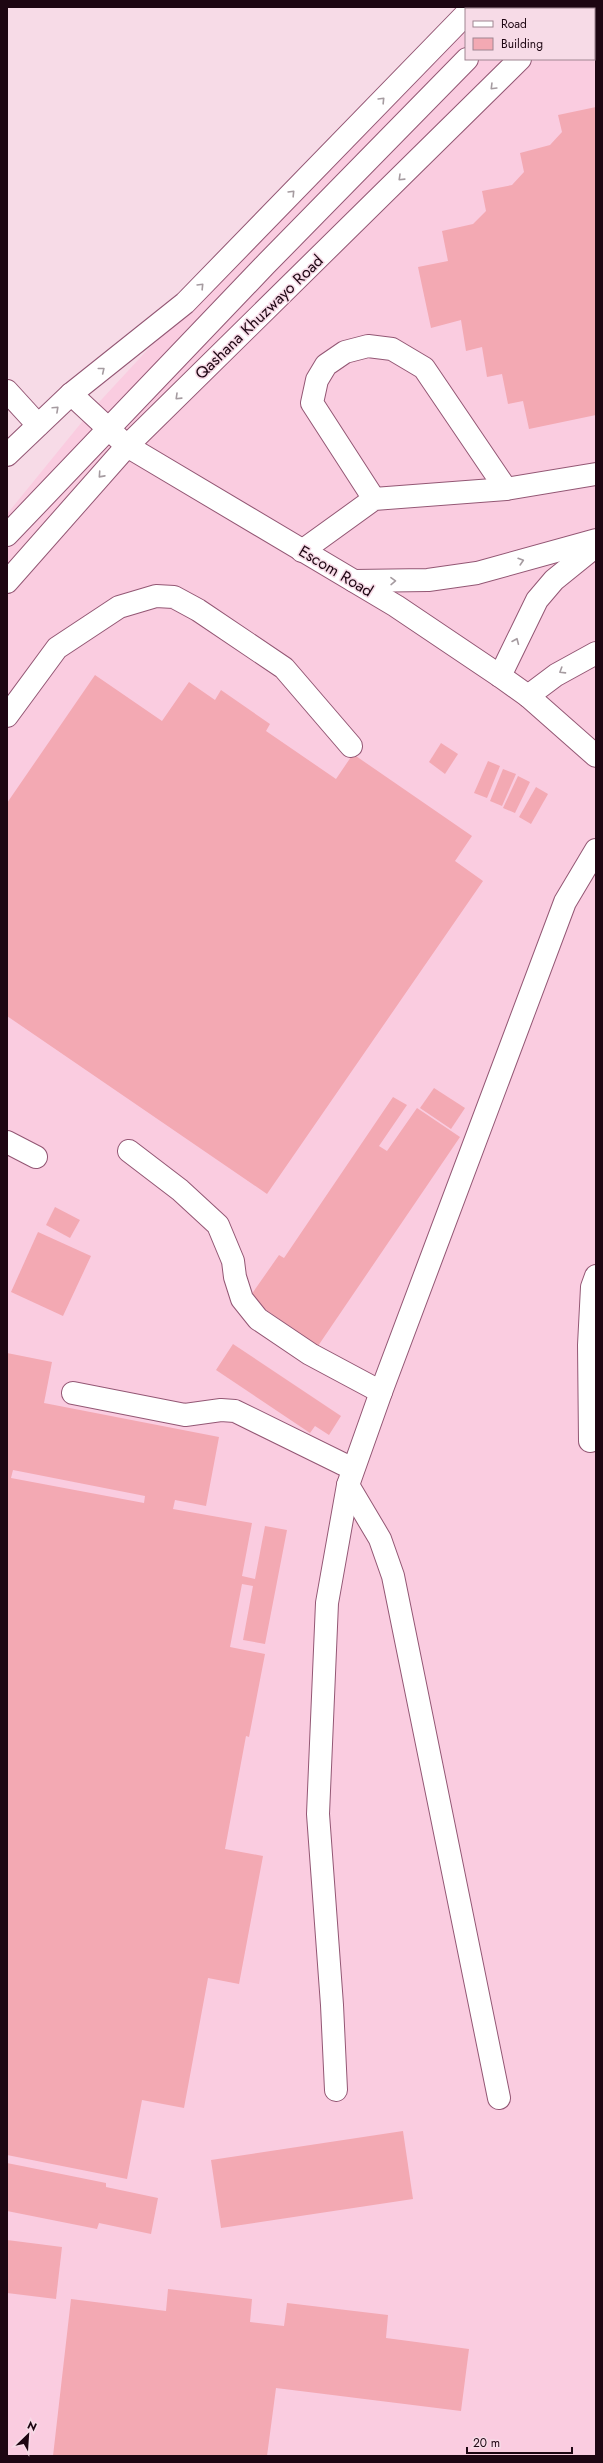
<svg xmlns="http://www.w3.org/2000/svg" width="603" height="2463" font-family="Jost,sans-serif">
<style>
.built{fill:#facce0}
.building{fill:#f3a9b3;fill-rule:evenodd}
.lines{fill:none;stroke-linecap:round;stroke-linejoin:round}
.minor-casing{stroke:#935774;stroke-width:24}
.major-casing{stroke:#935774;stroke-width:24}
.minor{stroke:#fff;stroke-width:22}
.major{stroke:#fff;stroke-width:22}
.oneway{stroke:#a59ba0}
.labels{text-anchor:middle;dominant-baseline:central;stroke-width:3;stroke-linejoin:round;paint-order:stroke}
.street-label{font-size:16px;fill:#1d0612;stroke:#f7dbe7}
</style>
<rect width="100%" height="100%" fill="#f7dbe7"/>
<polygon class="built" points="479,7 596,7 596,2456 7,2456 7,514 90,412 187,307 466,20 466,59 594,59 594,9 477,9"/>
<g class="building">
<polygon points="596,107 596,415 529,429 523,401 508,404 502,374 487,377 482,347 466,351 461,320 431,328 418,267 448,261 442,231 473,224 486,211 482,191 512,185 524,172 520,153 550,145 562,132 558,115"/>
<polygon points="95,675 162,721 189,682 215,700 221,690 270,724 266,731 336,779 353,754 472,836 455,861 483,881 267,1194 7,1016 7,803"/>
<polygon points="441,743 458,754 445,774 429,762"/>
<polygon points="488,761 500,766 487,798 474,793"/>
<polygon points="503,769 516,774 502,806 490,801"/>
<polygon points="518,776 530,782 515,813 503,808"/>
<polygon points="536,787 548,794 531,824 519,817"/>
<polygon points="434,1088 465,1108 451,1129 420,1108"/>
<polygon points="393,1097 407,1105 379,1146 387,1151 417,1108 460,1137 318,1346 249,1298 279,1255 284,1258"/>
<polygon points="55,1207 80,1220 70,1238 46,1225"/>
<polygon points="38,1232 91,1256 63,1316 11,1292"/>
<polygon points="233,1344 341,1416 329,1435 315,1426 310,1433 216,1370"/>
<path d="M7,1353L52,1362L44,1403L219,1437L206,1506L175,1500L173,1509L252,1523L242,1576L255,1579L265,1526L287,1530L265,1644L243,1640L253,1586L242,1584L230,1647L265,1654L249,1737L246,1736L225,1849L263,1856L239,1984L208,1978L184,2108L142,2100L127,2179L7,2155ZM13,1470L145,1496L144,1503L11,1478Z"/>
<polygon points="403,2131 413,2199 221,2228 211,2160"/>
<polygon points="7,2163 106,2183 106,2187 158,2198 151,2234 99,2223 97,2229 7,2211"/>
<polygon points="7,2240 62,2247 56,2299 7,2293"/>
<polygon points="168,2289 252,2299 250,2322 284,2326 287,2303 388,2315 386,2338 469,2349 461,2411 276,2388 267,2456 53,2456 71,2299 166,2311"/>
</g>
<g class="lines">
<defs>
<g id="minor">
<polyline points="521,9 523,7"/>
<polyline points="7,391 38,425"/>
<polyline points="71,394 127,446 396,606 500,676 528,696 596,756"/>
<polyline points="374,499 312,403 317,380 326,365 345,352 368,346 392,349 424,368 506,489"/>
<polyline points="7,535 265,265 467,59"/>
<polyline points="302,551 374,499 506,489 596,474"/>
<polyline points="354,581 428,580 477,573 596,540"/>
<polyline points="500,676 537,600 554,580 596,546"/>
<polyline points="528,696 556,675 596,653"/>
<polyline points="7,716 57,648 119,607 156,596 174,597 198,610 284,668 351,746"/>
<polyline points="7,1142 36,1157"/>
<polyline points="129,1151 180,1190 218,1225 233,1261 235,1277 242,1299 258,1319 310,1354 381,1392"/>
<polyline points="73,1393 185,1415 221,1410 235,1411 353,1469"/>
<polyline points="590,1441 589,1345 592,1287 596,1276"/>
<polyline points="348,1485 380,1539 393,1576 499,2098"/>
<polyline points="336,2090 332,2005 318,1814 327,1603 348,1485 381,1392 565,902 596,850"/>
</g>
<g id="major">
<polyline points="580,9 582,7"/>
<polyline points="7,455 71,394 185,303 466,14"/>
<polyline points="7,582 127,446 520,59"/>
</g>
</defs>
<use href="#minor" class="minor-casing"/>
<use href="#major" class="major-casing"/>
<use href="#minor" class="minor"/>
<use href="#major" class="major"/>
</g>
<defs><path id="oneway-chevron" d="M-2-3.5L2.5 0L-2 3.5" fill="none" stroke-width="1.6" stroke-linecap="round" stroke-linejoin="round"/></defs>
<g class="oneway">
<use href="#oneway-chevron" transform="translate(493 87) rotate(135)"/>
<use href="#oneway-chevron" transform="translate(382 100) rotate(-46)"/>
<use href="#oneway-chevron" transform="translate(401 178) rotate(136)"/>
<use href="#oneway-chevron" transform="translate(292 193) rotate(-46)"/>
<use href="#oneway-chevron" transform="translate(201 286) rotate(-46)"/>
<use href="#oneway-chevron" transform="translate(102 370) rotate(-39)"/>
<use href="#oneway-chevron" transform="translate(178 397) rotate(136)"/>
<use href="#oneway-chevron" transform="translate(56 409) rotate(-43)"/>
<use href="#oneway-chevron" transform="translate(101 475) rotate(132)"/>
<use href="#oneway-chevron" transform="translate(521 561) rotate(-17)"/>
<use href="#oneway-chevron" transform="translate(393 581) rotate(-1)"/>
<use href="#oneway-chevron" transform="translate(516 641) rotate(-67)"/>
<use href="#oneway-chevron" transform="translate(562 671) rotate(148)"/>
</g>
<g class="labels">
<g class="street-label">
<text transform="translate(259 317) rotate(-44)">Qashana Khuzwayo Road</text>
<text transform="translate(336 571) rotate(31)">Escom Road</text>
</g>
</g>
<rect width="603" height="2463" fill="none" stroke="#1d0612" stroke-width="16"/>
<rect x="465" y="8" width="130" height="52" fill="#f7dbe7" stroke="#a08692"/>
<rect x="473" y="21" width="20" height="6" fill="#ffffff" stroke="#a08692"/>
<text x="501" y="28" font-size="12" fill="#1d0612">Road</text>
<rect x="473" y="38" width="20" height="12" fill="#f3a9b3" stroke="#a08692"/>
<text x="501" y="48" font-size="12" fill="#1d0612">Building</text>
<g transform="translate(28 2435) rotate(25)" stroke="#f7dbe7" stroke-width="3" paint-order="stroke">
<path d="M0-3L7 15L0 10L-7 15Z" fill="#1d0612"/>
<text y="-6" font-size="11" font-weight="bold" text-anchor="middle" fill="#1d0612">N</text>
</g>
<path d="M467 2447v6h105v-6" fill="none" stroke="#1d0612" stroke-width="2"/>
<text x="473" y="2447" font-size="12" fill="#1d0612" stroke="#f7dbe7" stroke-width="3" paint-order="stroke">20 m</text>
</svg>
